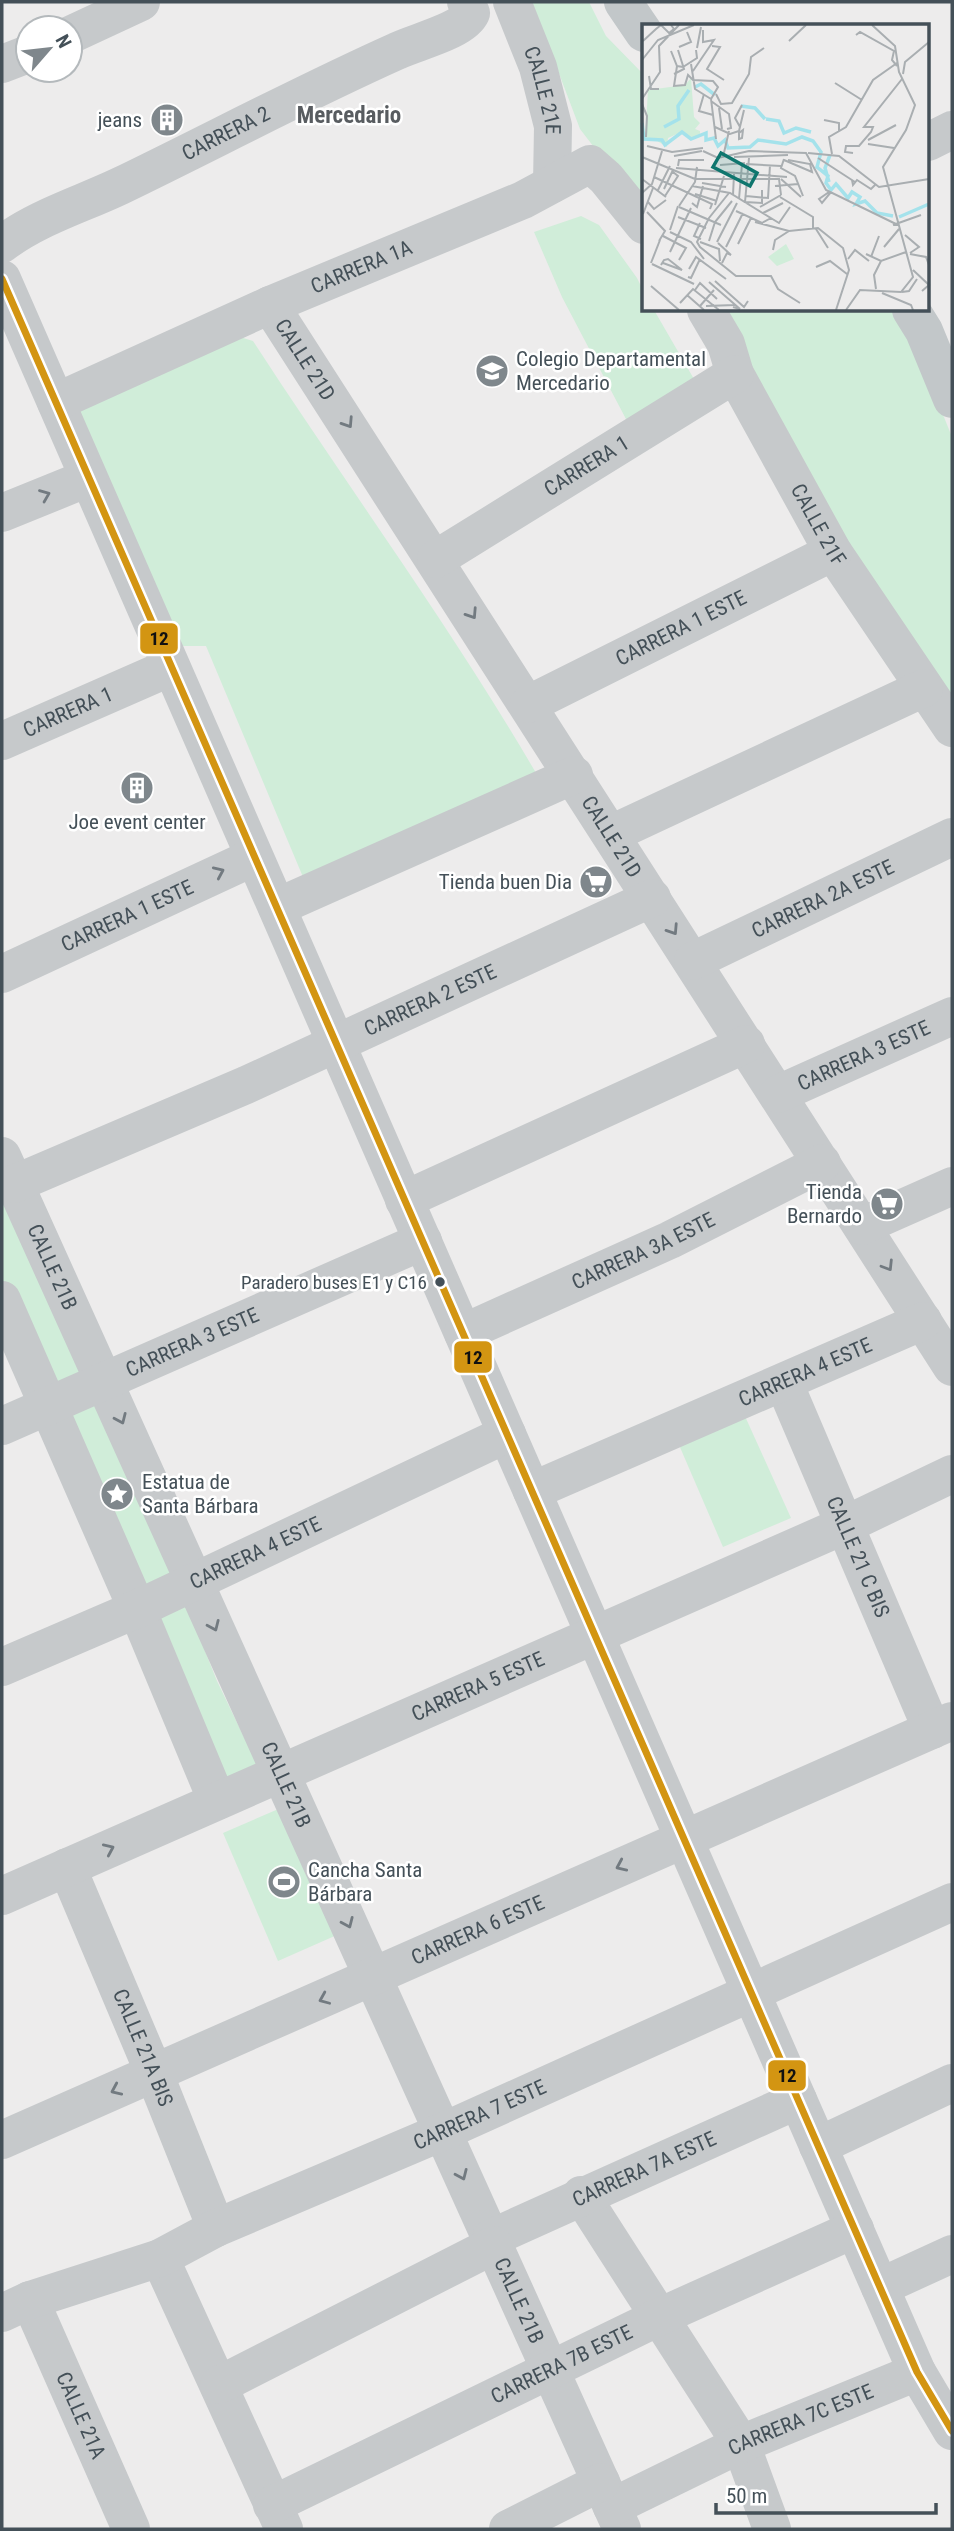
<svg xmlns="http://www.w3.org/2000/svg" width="954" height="2531" font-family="'Roboto Condensed',sans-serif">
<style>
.green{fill:#d0edd9}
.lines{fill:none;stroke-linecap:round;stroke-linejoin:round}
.minor{stroke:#c6c9cb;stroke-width:38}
.major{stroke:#c2c7c9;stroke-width:38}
.bus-1-casing{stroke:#fff;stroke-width:12}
.bus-1{stroke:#d39512;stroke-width:7}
.oneway{stroke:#727a80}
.bus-dot{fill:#445058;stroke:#fff;stroke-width:2.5}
.labels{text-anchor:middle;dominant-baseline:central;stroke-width:5;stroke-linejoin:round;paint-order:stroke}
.bus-label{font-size:19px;fill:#445058;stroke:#fff;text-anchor:end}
.street-label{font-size:21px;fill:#445058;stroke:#fff}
.poi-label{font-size:21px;fill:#445058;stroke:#fff;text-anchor:end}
.neighbourhood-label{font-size:23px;font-weight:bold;fill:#585c60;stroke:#fff}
.inset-river{fill:none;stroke:#a4e2eb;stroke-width:3.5}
.inset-road{fill:none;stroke:#a9aeb1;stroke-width:2}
.view{fill:#0f766e;fill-opacity:0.15;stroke:#0f766e;stroke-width:3.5}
.inset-edge{fill:none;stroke:#445058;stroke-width:3.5}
.line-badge{stroke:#fff;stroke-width:2.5}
.pale-badge-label{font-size:19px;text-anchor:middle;font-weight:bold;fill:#111}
</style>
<rect width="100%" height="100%" fill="#edecec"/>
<g class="green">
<polygon points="532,2 589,2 606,36 644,75 644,212 580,129"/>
<polygon points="581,216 599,225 637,278 644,292 644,310 654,310 698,386 627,421 562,297 534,232"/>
<polygon points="716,310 894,310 911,335 952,437 952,715 890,627"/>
<path d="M240,337L253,341C347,486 449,624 536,773L303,877L206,646H173L72,413Z"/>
<polygon points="2,1199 97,1365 45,1389 2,1289"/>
<polygon points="111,1395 177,1573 135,1591 58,1415"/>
<polygon points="739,1403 791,1518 723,1547 673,1431"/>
<polygon points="183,1596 217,1681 257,1764 218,1782 146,1613"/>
<polygon points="290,1804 346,1931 278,1961 223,1833"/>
</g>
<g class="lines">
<g class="minor">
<path id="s1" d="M512,2L538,67L553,126L552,184"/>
<polyline points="70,35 141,2"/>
<polyline points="2,64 28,54"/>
<polyline points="928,142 952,130"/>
<path id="s2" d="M2,244C38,217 80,205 120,186C213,141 303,93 397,51C415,42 463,31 471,13L466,2"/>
<polyline points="2,279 917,2372 952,2431"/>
<path id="s3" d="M270,305L952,1367"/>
<path id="s4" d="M706,310L726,344L735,374L833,552L952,728"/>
<path id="s5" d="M56,402L270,305L523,200L590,164L606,178L644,225"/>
<polyline points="2,513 88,478"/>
<path id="s6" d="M436,559L735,374"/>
<path id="s7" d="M529,704L833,552"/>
<path id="s8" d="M2,741L171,667"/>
<polyline points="611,834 924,688"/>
<polyline points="277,907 574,775"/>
<path id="s9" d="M693,961L952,837"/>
<path id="s10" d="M2,974L254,857"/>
<path id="s11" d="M778,1094L952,1016"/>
<path id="s12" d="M2,1156L622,2529"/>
<path id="s13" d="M14,1184L246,1085L652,898"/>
<polyline points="404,1200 746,1044"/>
<polyline points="862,1226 952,1186"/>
<polyline points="2,1300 137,1609 217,1801"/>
<path id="s14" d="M463,1333L670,1240L822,1163"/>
<path id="s15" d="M784,1383L932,1730"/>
<path id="s16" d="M2,1426L423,1241"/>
<path id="s17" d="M532,1491L923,1321"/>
<path id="s18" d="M2,1667L137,1609L507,1434"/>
<path id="s19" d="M67,1867L154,2073L216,2228"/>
<path id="s20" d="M2,1896L845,1525L952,1474"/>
<path id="s21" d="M2,2140L952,1721"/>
<polyline points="818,2146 952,2083"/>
<polyline points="581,2195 741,2444 772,2529"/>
<path id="s22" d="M491,2238L798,2100"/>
<polyline points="160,2258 284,2529"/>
<polyline points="880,2287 952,2254"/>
<path id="s23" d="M30,2300L131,2529"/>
<path id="s24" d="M2,2313L30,2300L160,2258L216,2228L442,2132L952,1902"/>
<polyline points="219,2385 494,2245"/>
<path id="s25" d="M272,2505L659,2317L855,2229"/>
<path id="s26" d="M612,2507L741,2444L917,2372"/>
<polyline points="508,2529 601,2482"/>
</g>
<g class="major">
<polyline points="623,2 644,33"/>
<polyline points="911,310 924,331 952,399"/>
</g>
<defs>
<polyline id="bus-1" points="2,279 917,2372 952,2431"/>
</defs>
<use href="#bus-1" class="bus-1-casing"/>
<use href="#bus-1" class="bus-1"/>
</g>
<defs><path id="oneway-chevron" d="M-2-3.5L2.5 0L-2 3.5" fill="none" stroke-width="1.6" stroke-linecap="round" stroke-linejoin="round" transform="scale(1.75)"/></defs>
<g class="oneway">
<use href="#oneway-chevron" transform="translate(348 423) rotate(57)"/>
<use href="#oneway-chevron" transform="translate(45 495) rotate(-22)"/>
<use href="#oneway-chevron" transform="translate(472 614) rotate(57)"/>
<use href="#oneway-chevron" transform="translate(219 872) rotate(-24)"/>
<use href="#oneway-chevron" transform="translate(673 930) rotate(57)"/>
<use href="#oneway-chevron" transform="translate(888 1266) rotate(58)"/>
<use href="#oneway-chevron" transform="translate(121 1419) rotate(66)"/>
<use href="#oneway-chevron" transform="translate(214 1626) rotate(66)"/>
<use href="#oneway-chevron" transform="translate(109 1849) rotate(-24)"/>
<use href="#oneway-chevron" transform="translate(621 1866) rotate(156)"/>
<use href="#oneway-chevron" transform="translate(348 1923) rotate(66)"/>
<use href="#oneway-chevron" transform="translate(324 1999) rotate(157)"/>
<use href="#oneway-chevron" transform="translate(116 2090) rotate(156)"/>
<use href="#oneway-chevron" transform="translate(462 2175) rotate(66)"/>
</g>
<defs>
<symbol id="building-disc" viewBox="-11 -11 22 22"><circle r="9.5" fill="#7f878c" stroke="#fff"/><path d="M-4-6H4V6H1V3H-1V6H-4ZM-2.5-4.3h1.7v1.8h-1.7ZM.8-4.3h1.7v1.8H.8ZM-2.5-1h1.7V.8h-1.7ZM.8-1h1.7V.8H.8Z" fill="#fff"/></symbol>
<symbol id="school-disc" viewBox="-11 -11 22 22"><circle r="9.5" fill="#7f878c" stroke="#fff"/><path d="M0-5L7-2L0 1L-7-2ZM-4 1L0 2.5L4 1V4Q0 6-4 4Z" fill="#fff"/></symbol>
<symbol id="supermarket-disc" viewBox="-11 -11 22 22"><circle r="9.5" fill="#7f878c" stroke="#fff"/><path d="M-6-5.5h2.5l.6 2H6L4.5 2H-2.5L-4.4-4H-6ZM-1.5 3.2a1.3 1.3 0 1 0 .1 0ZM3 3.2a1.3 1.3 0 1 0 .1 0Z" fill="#fff"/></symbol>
<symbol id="sight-disc" viewBox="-11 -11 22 22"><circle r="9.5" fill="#7f878c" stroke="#fff"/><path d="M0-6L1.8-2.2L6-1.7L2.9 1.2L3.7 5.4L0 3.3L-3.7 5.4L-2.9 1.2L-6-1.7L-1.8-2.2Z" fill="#fff"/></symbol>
<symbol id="stadium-disc" viewBox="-11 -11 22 22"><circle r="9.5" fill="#7f878c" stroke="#fff"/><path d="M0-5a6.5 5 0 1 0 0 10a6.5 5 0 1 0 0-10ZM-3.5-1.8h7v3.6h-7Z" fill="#fff"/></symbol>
</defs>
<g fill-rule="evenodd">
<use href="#building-disc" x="148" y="101" width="38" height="38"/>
<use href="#school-disc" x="473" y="352" width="38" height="38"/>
<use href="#building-disc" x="118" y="769" width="38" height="38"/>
<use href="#supermarket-disc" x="577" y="863" width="38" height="38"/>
<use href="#supermarket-disc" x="868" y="1185" width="38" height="38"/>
<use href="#sight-disc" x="98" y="1475" width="38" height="38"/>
<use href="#stadium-disc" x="265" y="1863" width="38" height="38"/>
</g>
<circle class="bus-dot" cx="440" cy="1282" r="6"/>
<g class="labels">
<g class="bus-label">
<text x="427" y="1282">Paradero buses E1 y C16</text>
</g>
<g class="street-label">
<text stroke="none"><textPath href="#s1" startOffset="94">CALLE 21E</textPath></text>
<text stroke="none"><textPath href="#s2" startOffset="250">CARRERA 2</textPath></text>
<text stroke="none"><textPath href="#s5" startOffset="334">CARRERA 1A</textPath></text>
<text stroke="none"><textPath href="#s3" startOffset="65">CALLE 21D</textPath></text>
<text stroke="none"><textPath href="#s6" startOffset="177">CARRERA 1</textPath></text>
<text stroke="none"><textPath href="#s4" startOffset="243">CALLE 21F</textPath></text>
<text stroke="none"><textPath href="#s7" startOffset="170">CARRERA 1 ESTE</textPath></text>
<text stroke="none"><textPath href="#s8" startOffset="72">CARRERA 1</textPath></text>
<text stroke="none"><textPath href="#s3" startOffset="632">CALLE 21D</textPath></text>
<text stroke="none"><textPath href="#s9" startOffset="144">CARRERA 2A ESTE</textPath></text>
<text stroke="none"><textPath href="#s10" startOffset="138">CARRERA 1 ESTE</textPath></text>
<text stroke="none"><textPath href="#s13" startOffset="455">CARRERA 2 ESTE</textPath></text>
<text stroke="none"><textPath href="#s11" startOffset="94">CARRERA 3 ESTE</textPath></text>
<text stroke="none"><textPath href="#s14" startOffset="198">CARRERA 3A ESTE</textPath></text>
<text stroke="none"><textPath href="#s12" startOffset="122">CALLE 21B</textPath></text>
<text stroke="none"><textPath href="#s16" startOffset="208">CARRERA 3 ESTE</textPath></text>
<text stroke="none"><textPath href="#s17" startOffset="298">CARRERA 4 ESTE</textPath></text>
<text stroke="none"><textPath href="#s18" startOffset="278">CARRERA 4 ESTE</textPath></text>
<text stroke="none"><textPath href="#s15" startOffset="189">CALLE 21 C BIS</textPath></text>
<text stroke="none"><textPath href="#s20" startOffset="520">CARRERA 5 ESTE</textPath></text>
<text stroke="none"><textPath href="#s12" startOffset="690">CALLE 21B</textPath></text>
<text stroke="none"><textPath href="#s21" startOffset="520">CARRERA 6 ESTE</textPath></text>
<text stroke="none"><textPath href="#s19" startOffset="196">CALLE 21A BIS</textPath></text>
<text stroke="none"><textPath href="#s24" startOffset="518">CARRERA 7 ESTE</textPath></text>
<text stroke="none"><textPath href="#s22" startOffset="168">CARRERA 7A ESTE</textPath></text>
<text stroke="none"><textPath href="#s12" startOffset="1256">CALLE 21B</textPath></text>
<text stroke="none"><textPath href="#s25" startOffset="322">CARRERA 7B ESTE</textPath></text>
<text stroke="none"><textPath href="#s23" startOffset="126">CALLE 21A</textPath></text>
<text stroke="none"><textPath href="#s26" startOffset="208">CARRERA 7C ESTE</textPath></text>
</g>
<g class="poi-label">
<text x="142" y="120">jeans</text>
<text x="516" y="359" text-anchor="start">Colegio Departamental<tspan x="516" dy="24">Mercedario</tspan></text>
<text x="137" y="822" text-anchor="middle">Joe event center</text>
<text x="572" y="882">Tienda buen Dia</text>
<text x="862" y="1192">Tienda<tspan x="862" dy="24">Bernardo</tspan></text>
<text x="142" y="1482" text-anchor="start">Estatua de<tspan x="142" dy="24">Santa Bárbara</tspan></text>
<text x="308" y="1870" text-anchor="start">Cancha Santa<tspan x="308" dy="24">Bárbara</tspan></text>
</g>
<g class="neighbourhood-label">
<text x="349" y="115">Mercedario</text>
</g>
</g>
<g transform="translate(642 24)">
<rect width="287" height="287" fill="#edecec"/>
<path d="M49,54L52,93L58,99L53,105L58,107V113L49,115L39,108L26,114L25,123L12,115L3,116L6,66L43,61ZM144,220L152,235L135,242L126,233Z" fill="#d0edd9"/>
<path class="inset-river" d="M53,63L59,60L73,71M99,82L113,84L123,95M124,95L137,97L142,109L154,104L169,108M0,99L2,115L20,116L23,121L40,108L49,115L64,109V116L72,114L76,122L83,116L86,124L108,123L116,116L144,120L160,113L171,117L179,128L175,143L186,152L184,159L189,166L194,160L206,174L210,168L218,173L214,180L223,177L235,189L251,192M22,103L37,95L36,82L47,66M187,158L183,144L188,131M257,193L287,180"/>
<path class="inset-road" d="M214,11L218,8L252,27L250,36L255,42M1,17L14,5L19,1L27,9L32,5L29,1M147,17L164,1M70,22L78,23L65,45L82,56M37,23L49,18L45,8M55,24L59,3M29,27L35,42L41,43L55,34L54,26M0,36L16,16L52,1M49,40L53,65L69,75L74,115M35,42L32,62L43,61L46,51L51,56L71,57L76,63L69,75M51,47L72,16L61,18V6M32,50L42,45L36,26M261,50L263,38L287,18M7,52L9,65H17M193,59L220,76M62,70L57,87L71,91M74,70L79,80L90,79L107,50L109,33L122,24M0,75L18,48L17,22L37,1M69,77L87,90L89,104L85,105M0,80L5,92L4,113M77,84L80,105M182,96L197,99V107M73,103L88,110L97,107L102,86M98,103L93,94L100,81M101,106L100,114L97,115V109ZM226,116L254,101M226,120L252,124M5,122L30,128L61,124M61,127L76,134L107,127L164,129L184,166L256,201M166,129L197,132L237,163L287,155M211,129L203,128L204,122H217L229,108L231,103H222L260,55M190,130L187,113L204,103L231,56L255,39M32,132L60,127M0,133L53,155H137L139,171M81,133L87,107M92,133L146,131M107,134L103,178L120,179V166M176,134L213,158M142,135L139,144L153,152L161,172M142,136L170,148L168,140L146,136M104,140L139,142M78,141L103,139M36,142L37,136H62M34,144L145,153M12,153L70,180L68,185M0,155L24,173M139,155L159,173M210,156L211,161L215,156L229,165L233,161M60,159L84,163M50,162L88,169L137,199L148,183M133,162L156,160M22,165L31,146M16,166L28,142M187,168L177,175L180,179L189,168M0,169L10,160L20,127M87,169L67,194L55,218L58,223L94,252H129L136,265L158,279M53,170L75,177M91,171L92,150M23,172L36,152L31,148M104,172L126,174L128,141M138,173L171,193V204M97,175L100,140M6,178L12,185L24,176M50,179L55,183L61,162M73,181L82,152M37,182L53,158L55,143M37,183L79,201M118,183L139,171M94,187L120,199L129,194M5,188L23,207L17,217M121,189L141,179M1,190L11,164M36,193L64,204M113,198L147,207L176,204L201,224L207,246L194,286M58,199L52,212L59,215M251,201L279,191M174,205L186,224M28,206L36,182M28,208L49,218L62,235M263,211L277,223L268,229M21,212L44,224L37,236M67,217L73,198L90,177M58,218L77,225L78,237M75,218L95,179M76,219L89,231L85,229L80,239M96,220L109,194M84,223L101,189M242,223L257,205M131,226L133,216L147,207M28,228L49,184M224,230L239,237L264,228M268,230L284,233L287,241M229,233L237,212M206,235L213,226L227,237M9,239L18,216M10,240L52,260M19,241L22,236L26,235L40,246L21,239M174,243L188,237L205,250M47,245L54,233L84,255M271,246L287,261L280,267M46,253L49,254L58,235M73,257L102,283L106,277M67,258L98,285L91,283M9,262L37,286M234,265L232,251L239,237M53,266L58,259L75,275M260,268L267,267L275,255M240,269L269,281L271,286M45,271L62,286M38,279L51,265L77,286M58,282L72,266M64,282L93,281M204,286L218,266L259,268L271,253L241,143L264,106L273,81L257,48L253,22L230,1"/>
<path class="view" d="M79,129L115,149L108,162L71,143Z"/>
<rect width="287" height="287" class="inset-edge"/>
</g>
<g class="line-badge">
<rect x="139" y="622" width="40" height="33" rx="7" fill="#d39512"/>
<rect x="453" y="1340" width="40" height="34" rx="7" fill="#d39512"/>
<rect x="767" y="2059" width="40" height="33" rx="7" fill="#d39512"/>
</g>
<g class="pale-badge-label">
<text x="159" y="645">12</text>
<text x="473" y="1364">12</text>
<text x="787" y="2082">12</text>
</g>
<rect width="954" height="2531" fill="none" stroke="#445058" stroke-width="7"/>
<g transform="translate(49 49) rotate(62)"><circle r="33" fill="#ffffff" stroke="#b4b9bc" stroke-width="2"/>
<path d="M0-5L12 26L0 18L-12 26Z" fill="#7f878c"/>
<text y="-10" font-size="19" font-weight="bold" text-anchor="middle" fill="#445058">N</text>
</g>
<path d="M716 2503v10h220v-10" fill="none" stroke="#445058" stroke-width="3.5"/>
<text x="726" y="2503" font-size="21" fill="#445058" stroke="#ffffff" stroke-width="5" paint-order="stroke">50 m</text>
</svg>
